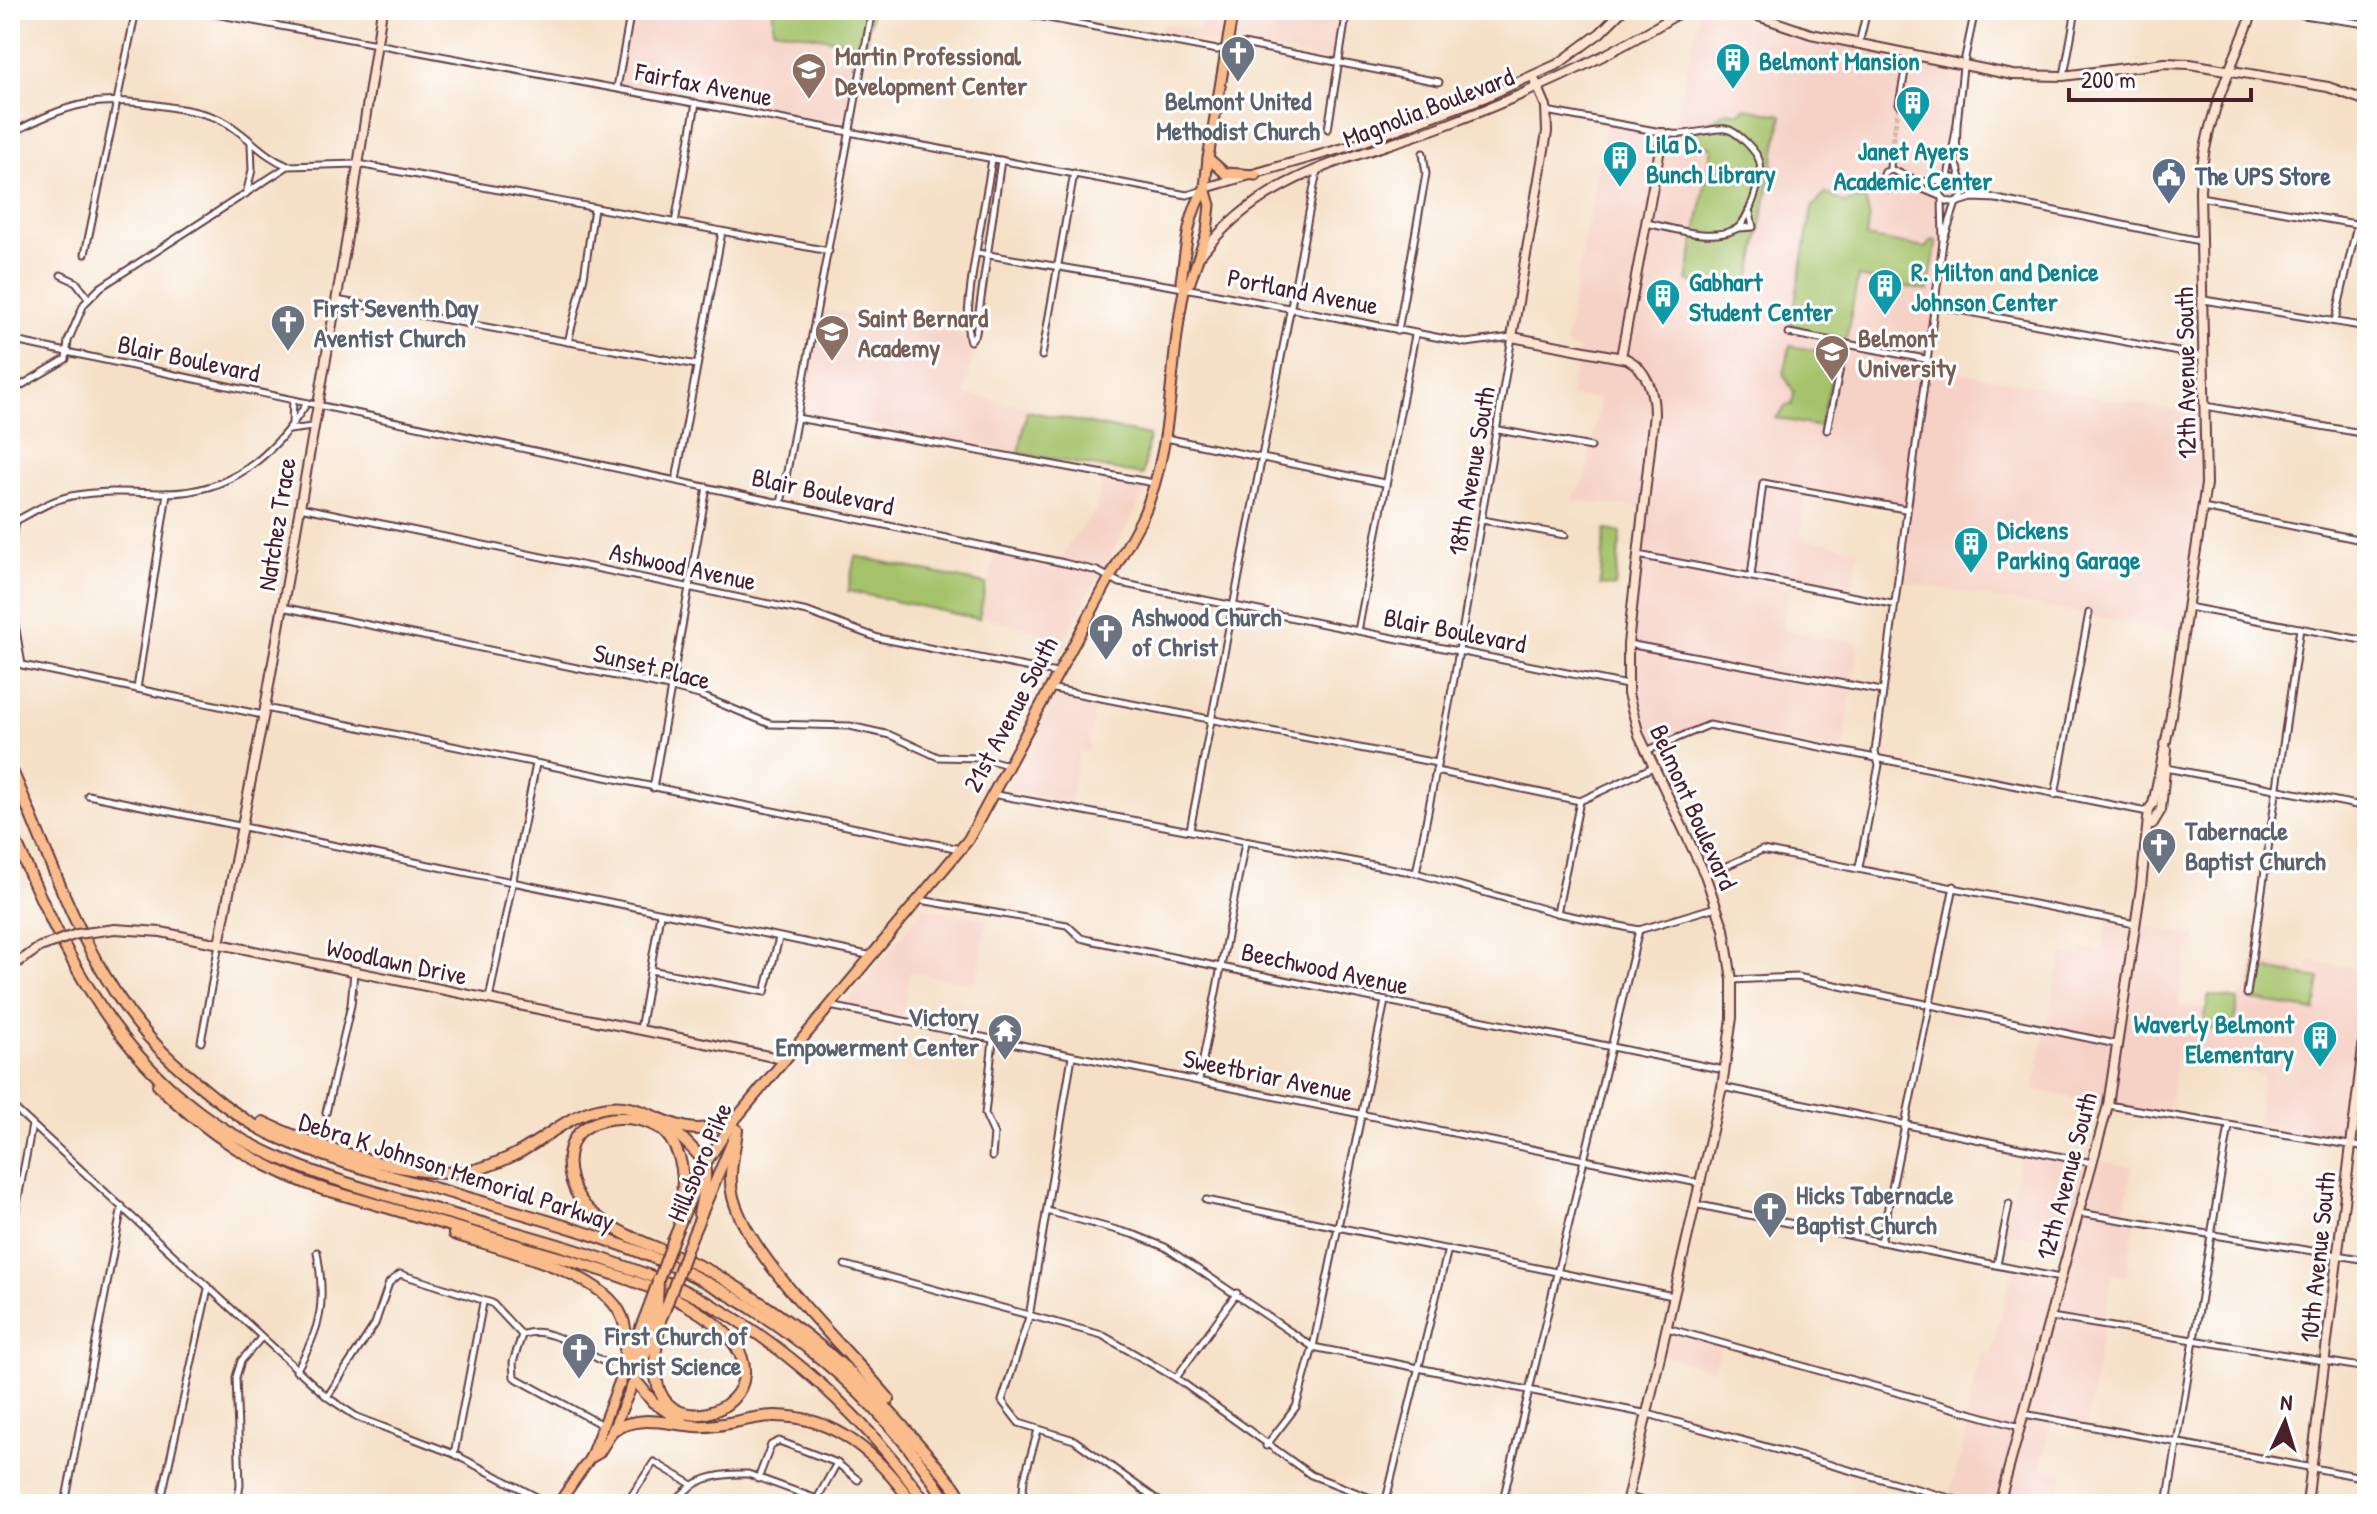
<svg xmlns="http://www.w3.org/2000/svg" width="2377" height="1514" font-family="'Patrick Hand',sans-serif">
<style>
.built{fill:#f6d1c5}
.green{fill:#a4c269;stroke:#77704a;stroke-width:2}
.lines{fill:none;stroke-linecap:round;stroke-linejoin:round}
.street-tunnel{stroke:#d3b9a8;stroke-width:5;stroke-dasharray:5 2.5;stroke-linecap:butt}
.street-casing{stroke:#643c42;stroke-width:9}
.secondary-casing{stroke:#643c42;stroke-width:12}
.primary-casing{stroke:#643c42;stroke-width:13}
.highway-casing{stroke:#643c42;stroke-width:14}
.street{stroke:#fff;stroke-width:5}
.secondary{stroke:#fde4d0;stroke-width:8}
.primary{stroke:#f9bc8a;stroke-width:9}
.highway{stroke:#f9bc8a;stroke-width:10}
.secondary-bridge-casing{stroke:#643c42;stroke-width:12;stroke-linecap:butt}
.primary-bridge-casing{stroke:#643c42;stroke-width:13;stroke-linecap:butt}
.highway-bridge-casing{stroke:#643c42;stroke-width:14;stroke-linecap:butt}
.secondary-bridge{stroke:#fde4d0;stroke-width:8}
.primary-bridge{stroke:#f9bc8a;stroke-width:9}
.highway-bridge{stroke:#f9bc8a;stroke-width:10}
.labels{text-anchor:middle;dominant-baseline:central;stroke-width:6;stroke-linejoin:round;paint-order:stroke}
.education-label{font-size:26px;font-weight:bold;fill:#785e54;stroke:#fff;text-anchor:start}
.culture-label{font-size:26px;font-weight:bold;fill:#0d838f;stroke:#fff;text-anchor:start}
.street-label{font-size:26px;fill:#4a1f2b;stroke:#fff}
.worship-label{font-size:26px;font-weight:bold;fill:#5b616d;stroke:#fff;text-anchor:start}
.service-label{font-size:26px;font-weight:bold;fill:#4e5e75;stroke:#fff;text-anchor:start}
</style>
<rect width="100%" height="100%" fill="#fff"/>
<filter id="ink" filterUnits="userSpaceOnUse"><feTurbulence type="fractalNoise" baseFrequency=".0125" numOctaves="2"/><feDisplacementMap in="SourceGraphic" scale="16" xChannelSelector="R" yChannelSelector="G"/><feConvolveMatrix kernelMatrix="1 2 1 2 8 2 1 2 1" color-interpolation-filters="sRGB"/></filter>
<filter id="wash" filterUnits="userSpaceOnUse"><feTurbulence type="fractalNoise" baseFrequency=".006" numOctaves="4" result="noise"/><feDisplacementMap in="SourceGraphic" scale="32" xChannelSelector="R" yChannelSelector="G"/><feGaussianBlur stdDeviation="1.8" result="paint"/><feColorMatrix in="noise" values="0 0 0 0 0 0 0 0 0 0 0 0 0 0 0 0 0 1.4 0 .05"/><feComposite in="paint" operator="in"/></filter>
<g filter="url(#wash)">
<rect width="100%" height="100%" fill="#f5e0c7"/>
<g class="built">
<polygon points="631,10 872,10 850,132 617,88"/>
<polygon points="1205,10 1347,10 1337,62 1220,39 1218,44 1160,33 1161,24 1201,30"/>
<polygon points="1700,10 1740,10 1781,27 1963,67 1954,177 1964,187 1965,192 1959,200 1950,203 1924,366 2206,416 2207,461 2184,633 1895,580 1904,509 1807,491 1801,538 1859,549 1851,596 1732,568 1731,572 1789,589 1782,629 1859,643 1842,751 1706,725 1646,751 1627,672 1643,508 1571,500 1585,481 1600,399 1570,397 1579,349 1565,346 1606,122 1672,134"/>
<polygon points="823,309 976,337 966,395 1026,407 1018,453 803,413"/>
<polygon points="1103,478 1144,486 1145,493 1066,636 1063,639 982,616 995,556 1058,571 1068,544 1096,510"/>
<polygon points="1055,695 1096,704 1088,751 1079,750 1070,803 1005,790"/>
<polygon points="925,908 988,919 976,984 910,972 902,1018 844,1006"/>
<polygon points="2107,924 2134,931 2136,925 2197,936 2195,949 2188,948 2179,1005 2205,1009 2207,994 2239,999 2240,993 2246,994 2252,961 2308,970 2310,961 2367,970 2367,1015 2349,1145 2256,1130 2263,1075 2182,1059 2176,1059 2168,1116 2033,1090 2062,953 2080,957 2082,948 2102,952"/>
<polygon points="2022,1148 2091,1163 2093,1160 2132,1166 2123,1220 2135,1222 2126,1276 2112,1274 2087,1425 2052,1419 2041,1468 2064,1473 2058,1504 1947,1504 1971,1419 1965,1417 1982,1352 1991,1353 2013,1268 2060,1278 2069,1244 2004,1232"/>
<polygon points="1667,1328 1721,1343 1714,1369 1661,1355"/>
</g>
<g class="green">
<polygon points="773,10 872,10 865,45 773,29"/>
<polygon points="1745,108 1782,115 1748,293 1687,281 1712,147 1684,140 1685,135 1727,111 1740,113"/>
<polygon points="1826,193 1844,203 1865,199 1869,215 1866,237 1925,248 1932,240 1937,241 1928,291 1858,277 1846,340 1790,330 1812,208"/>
<polygon points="1790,346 1837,354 1820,427 1776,418 1787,405 1792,405 1794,392 1784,375"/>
<polygon points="1027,411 1149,436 1143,475 1019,453"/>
<polygon points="1605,530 1621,532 1615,587 1600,585"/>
<polygon points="855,556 986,584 979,619 848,591"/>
<polygon points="2256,968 2320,978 2315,1011 2252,1000"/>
<polygon points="2209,995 2238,1000 2232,1033 2203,1028"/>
</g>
</g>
<g filter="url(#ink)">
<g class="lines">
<polyline class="street-tunnel" points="1891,148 1899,104"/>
<defs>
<g id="street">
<polyline points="194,10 1187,195 1201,191"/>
<polyline points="1006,10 1217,50 1243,44 1439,82"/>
<polyline points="2303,15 2367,24"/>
<polyline points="1859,44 1867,10"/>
<polyline points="2064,76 2076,10"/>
<polyline points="617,88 631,10"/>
<polyline points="1899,104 1908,55"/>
<path d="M1546,111L1672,134C1689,136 1717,127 1726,129C1737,131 1758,152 1760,163C1763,176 1748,223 1736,229C1710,242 1673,228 1646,223"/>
<polyline points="1957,124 1963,67 1975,10"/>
<polyline points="1328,129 1347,10"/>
<path d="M10,134C69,103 97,95 163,106C182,109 205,112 223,121C247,134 262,156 288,166"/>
<polyline points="1890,170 1891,148"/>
<circle cx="1952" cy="190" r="12"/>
<polyline points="1948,178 1957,124 1956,160 1962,182"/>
<polyline points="1945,180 1920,182 1892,170 1885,172 1882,180 1890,189 1916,186 1942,197 1943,242 1956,203 1972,198 1997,199 1973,192 1964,185"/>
<polyline points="246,194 252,170 251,144"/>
<polyline points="2200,197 2367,226"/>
<polyline points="1997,199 2200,241"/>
<polyline points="675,223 696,103"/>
<polyline points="1739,228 1753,227 1750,213"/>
<polyline points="977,253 1207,292 1466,343 1512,337 1455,674 1416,873"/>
<polyline points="85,254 136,10"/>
<polyline points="61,275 76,282 89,299"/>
<polyline points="336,300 697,365"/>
<polyline points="2204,300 2367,327"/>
<polyline points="1933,305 2204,357"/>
<polyline points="2335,321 2357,225"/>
<polyline points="1398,331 1426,174 1423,153"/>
<polyline points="1789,333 1925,359"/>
<polyline points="10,340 1064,563 1097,571 1120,583 1627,685"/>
<polyline points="971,340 976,333 1001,160"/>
<path d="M970,341C960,315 988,194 992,158"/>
<polyline points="568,342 584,277 594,208"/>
<polyline points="1042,356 1074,173"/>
<polyline points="10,392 66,359 68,341 84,304 101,287 288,166 358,164 829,251"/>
<polyline points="2205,406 2367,434"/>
<polyline points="797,418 1154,483"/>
<polyline points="292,423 293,400"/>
<polyline points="289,430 312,427"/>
<polyline points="1499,430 1591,447"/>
<polyline points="1827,430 1845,344"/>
<polyline points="1166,438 1384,483"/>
<polyline points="676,480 722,232"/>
<polyline points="781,504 872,10"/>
<polyline points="300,507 808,612 878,638 1056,673"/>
<polyline points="2203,508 2367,541"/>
<polyline points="1482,520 1565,535"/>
<path d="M10,524C30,514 48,501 71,496C102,490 132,492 163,493C230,494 273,456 307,403"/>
<polyline points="10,545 16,522"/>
<polyline points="1638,555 1892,604"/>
<polyline points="1751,576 1763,483 1905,509"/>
<polyline points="10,595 22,665 263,715"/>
<polyline points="282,607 664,686 699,695 770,724 850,726 890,735 938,757 982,758 1008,765"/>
<polyline points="2188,607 2367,641"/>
<polyline points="1358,631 1415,335"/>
<polyline points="1628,644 1882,691"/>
<polyline points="1049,688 1437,763"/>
<polyline points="137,689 167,493"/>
<polyline points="265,708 960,849"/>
<polyline points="1646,751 1709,725 2148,812"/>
<polyline points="2166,768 2367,807"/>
<polyline points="1436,771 1580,801 1653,767"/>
<polyline points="653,788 707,487"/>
<polyline points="992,794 1416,873 1557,913 1639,930 1716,907"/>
<polyline points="88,795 873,956"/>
<polyline points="2055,795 2089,613"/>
<polyline points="1190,830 1317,171"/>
<polyline points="1859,867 1879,765 1875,752 1943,242"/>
<polyline points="1706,875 1762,850 2135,924"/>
<polyline points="920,900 1067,925 1081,938 1089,940 1724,1070"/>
<polyline points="1557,913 1580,801"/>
<polyline points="10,953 16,963"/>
<polyline points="650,970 765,992 779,938"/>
<polyline points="1732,980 1797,977 2116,1044"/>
<polyline points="2247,994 2300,628"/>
<polyline points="489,999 536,764"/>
<polyline points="830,1006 1698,1183"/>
<polyline points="640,1030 660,914"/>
<polyline points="201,1042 219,944"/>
<polyline points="1072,1056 1029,1317 1002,1401 1019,1423 1074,1440 1163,1504"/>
<polyline points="1199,1080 1245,843"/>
<polyline points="1722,1087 2092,1163"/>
<polyline points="10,1104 327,1397 357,1417 454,1454 550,1504"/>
<polyline points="2108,1105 2367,1148"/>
<polyline points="326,1113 351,1005 354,972"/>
<polyline points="992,1157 994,1134 985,1114 993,1040"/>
<polyline points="1206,1200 1673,1296"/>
<polyline points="1694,1204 2060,1278"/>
<polyline points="1047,1211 1135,1235 1165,1247 1313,1347 1648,1414 1971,1504"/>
<polyline points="2079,1213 2367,1260"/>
<polyline points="10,1241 32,1125"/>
<polyline points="1881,1242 1954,886"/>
<polyline points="845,1265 1102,1335 1176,1378 1311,1475 1386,1504"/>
<polyline points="1997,1265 2009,1204"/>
<polyline points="2051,1317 2367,1368"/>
<polyline points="1667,1328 2020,1427"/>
<path d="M296,1371C322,1326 326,1303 317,1252"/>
<polyline points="1176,1378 1237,1293"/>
<polyline points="327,1397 375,1324 389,1283 400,1274 492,1303 522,1335"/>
<polyline points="2024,1414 2367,1478"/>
<path d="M602,1425L514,1377L513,1362L522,1335C546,1323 584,1352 606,1363"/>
<polyline points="1266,1446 1296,1407 1313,1347 1385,1001"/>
<polyline points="454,1454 483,1303"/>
<polyline points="758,1479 771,1445 779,1441 837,1463 858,1480"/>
<polyline points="163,1491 208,1289"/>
<polyline points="65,1504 122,1206"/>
<polyline points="237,1504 240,1485 236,1377 241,1361 260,1339"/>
<polyline points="626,1504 654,1462 691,1484"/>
<path d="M674,1504C692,1478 717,1473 748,1474L817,1499L837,1463"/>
<polyline points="1022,1504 1024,1479 1038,1430"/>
<polyline points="1385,1504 1448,1249"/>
<polyline points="1502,1504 1639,930"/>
<polyline points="2167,1504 2229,1126"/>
</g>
<g id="secondary">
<polyline points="1740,10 1811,34 2013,75 2063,76 2165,63 2190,64 2328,87 2367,101"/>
<path d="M1533,76L1546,106L1547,132L1512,337L1627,359C1647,369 1654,392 1654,414L1628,644V694L1639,735L1705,875L1724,929L1732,980V1018L1722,1087L1626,1504"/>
<polyline points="1205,188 1354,145 1483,98 1558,64 1600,33 1623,10"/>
<path d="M1200,256C1265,170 1353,160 1448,124C1530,93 1609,57 1684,10"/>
<polyline points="1621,357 1663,133"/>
<polyline points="2152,825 2161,810 2167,750"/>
<polyline points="115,929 161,932 783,1059"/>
<polyline points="219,944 265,708 345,250 382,10"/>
<polyline points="10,968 40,947"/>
<polyline points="1628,1498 1648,1504"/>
<path d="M1999,1504L2108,1105L2141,887L2149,809L2153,804L2170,721L2206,484L2200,191C2202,127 2230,69 2254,10"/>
<polyline points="2307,1504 2367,1015"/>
</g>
<g id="primary">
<polyline points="1208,158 1225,173 1256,175"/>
<polyline points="1185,286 1190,282 1207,232 1210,205 1205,188 1208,158 1233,10"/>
<path d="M673,1240L706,1163L733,1122L968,840L1141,520C1175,449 1168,362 1185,286L1181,281C1186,249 1187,216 1205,188"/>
<polyline points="688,1246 734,1137"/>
<polyline points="590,1458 599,1453 611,1434 665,1310"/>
<polyline points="558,1504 590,1458 650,1303"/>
</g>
<g id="highway">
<path d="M10,766C55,867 89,985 173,1062C203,1089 239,1120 275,1136C332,1162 395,1177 455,1194C523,1214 594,1232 659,1260C775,1309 882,1396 948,1504"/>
<path d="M10,828C55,934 103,1040 198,1111C267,1164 355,1186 437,1210C508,1231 581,1249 650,1276C762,1319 858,1408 927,1504"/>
<path d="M158,1085C207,1134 259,1167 325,1190"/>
<path d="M263,1122C311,1145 418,1181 470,1171C484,1168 497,1163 510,1157C543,1142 566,1115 602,1108C638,1100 663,1127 696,1129C708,1129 721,1125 733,1122"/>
<path d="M666,1122C706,1165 712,1153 699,1214"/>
<path d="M737,1130C735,1150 727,1176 733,1197C748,1258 846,1348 889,1399"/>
<path d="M320,1188C390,1208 460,1229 530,1249C581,1264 655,1283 700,1313C720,1326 746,1348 744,1374C742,1414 677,1432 660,1392C651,1370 657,1343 660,1320"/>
<path d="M679,1222C683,1193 688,1166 671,1140C653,1110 585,1110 572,1144C563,1167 573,1195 590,1211C624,1241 675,1251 715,1274C821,1336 881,1395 957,1491"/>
<path d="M454,1234C497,1248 604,1271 622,1317C630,1335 623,1365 620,1384"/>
<polyline points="657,1306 636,1363 635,1380 653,1402 682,1422"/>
<path d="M613,1430C641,1414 666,1424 696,1426C722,1428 749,1416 775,1416C837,1416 880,1457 913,1504"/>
<polyline points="953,1485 965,1504"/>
</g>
</defs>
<use href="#street" class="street-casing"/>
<use href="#secondary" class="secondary-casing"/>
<use href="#primary" class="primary-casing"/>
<use href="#highway" class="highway-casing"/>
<use href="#street" class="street"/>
<use href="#secondary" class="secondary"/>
<use href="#primary" class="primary"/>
<use href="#highway" class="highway"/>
<defs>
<polyline id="secondary-bridge" points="40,947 77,934 115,929"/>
<g id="primary-bridge">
<polyline points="650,1303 673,1240"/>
<polyline points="665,1310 688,1246"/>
</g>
<polyline id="highway-bridge" points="657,1306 658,1279"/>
</defs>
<use href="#secondary-bridge" class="secondary-bridge-casing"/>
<use href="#primary-bridge" class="primary-bridge-casing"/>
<use href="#highway-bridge" class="highway-bridge-casing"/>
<use href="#secondary-bridge" class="secondary-bridge"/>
<use href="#primary-bridge" class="primary-bridge"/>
<use href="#highway-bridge" class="highway-bridge"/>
</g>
</g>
<defs>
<symbol id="church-pin" viewBox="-11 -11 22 30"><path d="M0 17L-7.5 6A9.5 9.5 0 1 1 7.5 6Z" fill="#6b7280" stroke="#fff"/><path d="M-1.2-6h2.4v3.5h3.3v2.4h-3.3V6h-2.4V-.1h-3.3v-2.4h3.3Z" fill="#fff"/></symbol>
<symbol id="building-pin" viewBox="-11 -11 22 30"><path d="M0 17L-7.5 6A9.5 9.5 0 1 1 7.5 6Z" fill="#0f9aa8" stroke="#fff"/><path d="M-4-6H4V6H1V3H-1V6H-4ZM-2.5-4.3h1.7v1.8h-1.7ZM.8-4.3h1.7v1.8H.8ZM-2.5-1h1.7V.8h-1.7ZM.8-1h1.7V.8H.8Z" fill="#fff"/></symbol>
<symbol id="school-pin" viewBox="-11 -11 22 30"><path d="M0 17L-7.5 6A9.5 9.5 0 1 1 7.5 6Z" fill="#8d6e63" stroke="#fff"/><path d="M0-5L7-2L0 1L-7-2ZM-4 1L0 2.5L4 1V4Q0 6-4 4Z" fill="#fff"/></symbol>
<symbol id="civic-pin" viewBox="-11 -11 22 30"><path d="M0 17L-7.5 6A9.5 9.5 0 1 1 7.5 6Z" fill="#5c6f8a" stroke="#fff"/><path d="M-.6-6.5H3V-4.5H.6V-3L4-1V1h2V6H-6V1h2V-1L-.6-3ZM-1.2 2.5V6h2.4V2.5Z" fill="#fff"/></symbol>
<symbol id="university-pin" viewBox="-11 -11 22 30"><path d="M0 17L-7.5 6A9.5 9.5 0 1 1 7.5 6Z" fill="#8d6e63" stroke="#fff"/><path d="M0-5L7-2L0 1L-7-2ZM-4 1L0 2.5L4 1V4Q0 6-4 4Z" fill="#fff"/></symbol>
<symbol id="temple-pin" viewBox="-11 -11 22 30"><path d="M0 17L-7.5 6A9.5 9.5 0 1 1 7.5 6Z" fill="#6b7280" stroke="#fff"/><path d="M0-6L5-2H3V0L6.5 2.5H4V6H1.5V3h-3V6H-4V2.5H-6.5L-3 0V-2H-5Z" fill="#fff"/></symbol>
</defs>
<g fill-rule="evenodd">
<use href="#church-pin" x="1218" y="33" width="40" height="54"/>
<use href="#building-pin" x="1713" y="40" width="40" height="54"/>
<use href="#school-pin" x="789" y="50" width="40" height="54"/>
<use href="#building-pin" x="1893" y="83" width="40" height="54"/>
<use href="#building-pin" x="1600" y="138" width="40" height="54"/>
<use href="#civic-pin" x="2149" y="155" width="40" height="54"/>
<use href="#building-pin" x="1865" y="266" width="40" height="54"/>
<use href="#building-pin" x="1643" y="276" width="40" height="54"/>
<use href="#church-pin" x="268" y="302" width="40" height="54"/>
<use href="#school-pin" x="812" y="312" width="40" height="54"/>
<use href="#university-pin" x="1812" y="332" width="40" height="54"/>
<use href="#building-pin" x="1951" y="524" width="40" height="54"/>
<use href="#church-pin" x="1086" y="611" width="40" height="54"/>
<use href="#church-pin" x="2139" y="825" width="40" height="54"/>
<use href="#temple-pin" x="985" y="1011" width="40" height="54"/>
<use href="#building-pin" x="2300" y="1018" width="40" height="54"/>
<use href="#church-pin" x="1750" y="1189" width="40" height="54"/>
<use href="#church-pin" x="559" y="1330" width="40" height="54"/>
</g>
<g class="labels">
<g class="education-label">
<text x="835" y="55">Martin Professional<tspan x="835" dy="30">Development Center</tspan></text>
<text x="858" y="317">Saint Bernard<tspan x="858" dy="30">Academy</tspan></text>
<text x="1858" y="337">Belmont<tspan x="1858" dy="30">University</tspan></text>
</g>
<g class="culture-label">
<text x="1759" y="60">Belmont Mansion</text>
<text x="1646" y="143">Lila D.<tspan x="1646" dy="30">Bunch Library</tspan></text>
<text x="1913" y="150" text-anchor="middle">Janet Ayers<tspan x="1913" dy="30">Academic Center</tspan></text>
<text x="1911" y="271">R. Milton and Denice<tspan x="1911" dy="30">Johnson Center</tspan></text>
<text x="1689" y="281">Gabhart<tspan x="1689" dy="30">Student Center</tspan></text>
<text x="1997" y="529">Dickens<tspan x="1997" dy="30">Parking Garage</tspan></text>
<text x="2294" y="1023" text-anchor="end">Waverly Belmont<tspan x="2294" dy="30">Elementary</tspan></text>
</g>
<g class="street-label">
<text transform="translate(704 84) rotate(11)">Fairfax Avenue</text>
<text transform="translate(1428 107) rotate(-21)">Magnolia Boulevard</text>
<text transform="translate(1303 291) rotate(11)">Portland Avenue</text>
<text transform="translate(189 358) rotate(12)">Blair Boulevard</text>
<text transform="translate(2185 373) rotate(-91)">12th Avenue South</text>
<text transform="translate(1471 471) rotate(-80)">18th Avenue South</text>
<text transform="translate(823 491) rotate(12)">Blair Boulevard</text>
<text transform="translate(276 524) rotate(-81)">Natchez Trace</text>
<text transform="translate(683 566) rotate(12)">Ashwood Avenue</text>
<text transform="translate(1455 630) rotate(11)">Blair Boulevard</text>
<text transform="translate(652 666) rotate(14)">Sunset Place</text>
<text transform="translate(1010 714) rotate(-62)">21st Avenue South</text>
<text transform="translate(1694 807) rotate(66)">Belmont Boulevard</text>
<text transform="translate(397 961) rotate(12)">Woodlawn Drive</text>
<text transform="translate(1325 968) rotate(12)">Beechwood Avenue</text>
<text transform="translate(1268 1075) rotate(12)">Sweetbriar Avenue</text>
<text transform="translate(699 1162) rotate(-67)">Hillsboro Pike</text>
<text transform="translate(457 1171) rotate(18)">Debra K Johnson Memorial Parkway</text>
<text transform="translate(2066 1176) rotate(-75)">12th Avenue South</text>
<text transform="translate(2317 1257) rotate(-84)">10th Avenue South</text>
</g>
<g class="worship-label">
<text x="1238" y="100" text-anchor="middle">Belmont United<tspan x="1238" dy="30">Methodist Church</tspan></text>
<text x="314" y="307">First Seventh Day<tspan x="314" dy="30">Aventist Church</tspan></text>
<text x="1132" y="616">Ashwood Church<tspan x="1132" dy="30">of Christ</tspan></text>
<text x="2185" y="830">Tabernacle<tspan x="2185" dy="30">Baptist Church</tspan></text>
<text x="979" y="1016" text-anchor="end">Victory<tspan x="979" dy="30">Empowerment Center</tspan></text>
<text x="1796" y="1194">Hicks Tabernacle<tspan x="1796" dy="30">Baptist Church</tspan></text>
<text x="605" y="1335">First Church of<tspan x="605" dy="30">Christ Science</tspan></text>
</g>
<g class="service-label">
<text x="2195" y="175">The UPS Store</text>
</g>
</g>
<rect width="2377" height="1514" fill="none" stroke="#fff" stroke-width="40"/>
<g transform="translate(2285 1422) rotate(4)" stroke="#ffffff" stroke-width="6" paint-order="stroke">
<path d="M0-6L14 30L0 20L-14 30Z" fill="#4a1f2b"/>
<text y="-12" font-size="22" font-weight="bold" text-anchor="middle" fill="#4a1f2b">N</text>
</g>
<path d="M2069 88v12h182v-12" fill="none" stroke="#4a1f2b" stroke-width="4"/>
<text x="2081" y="88" font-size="24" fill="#4a1f2b" stroke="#ffffff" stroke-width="6" paint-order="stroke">200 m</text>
</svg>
